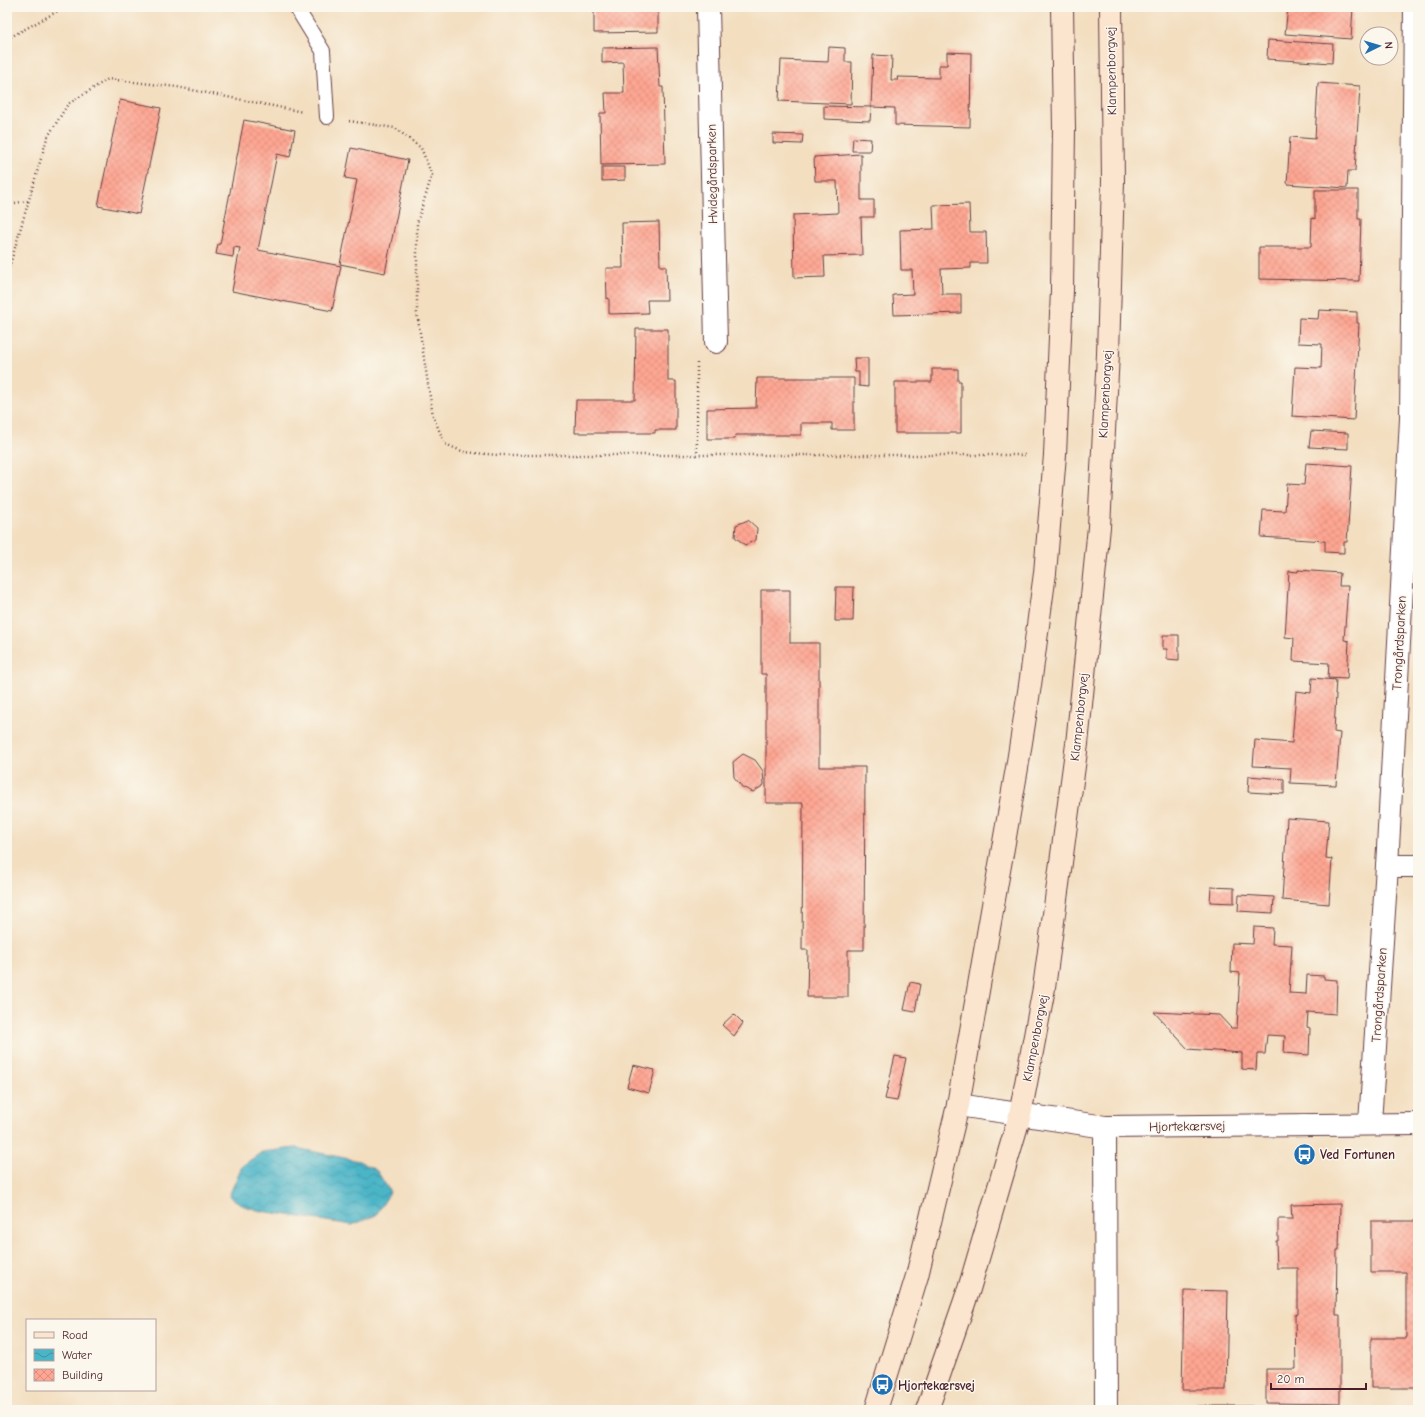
<svg xmlns="http://www.w3.org/2000/svg" width="1425" height="1417" font-family="'Comic Neue',sans-serif">
<style>
.water{fill:url(#water-waves);stroke:#4a6a7a}
.building{fill:url(#building-cross-hatch)}
.lines{fill:none;stroke-linecap:round;stroke-linejoin:round}
.lane-casing{stroke:#633c41;stroke-width:16}
.street-casing{stroke:#633c41;stroke-width:24}
.secondary-casing{stroke:#633c41;stroke-width:24}
.path{stroke:#633c41;stroke-width:2.5;stroke-dasharray:1 3;stroke-linecap:butt}
.lane{stroke:#fff;stroke-width:14}
.street{stroke:#fff;stroke-width:22}
.secondary{stroke:#fbe5cf;stroke-width:22}
.labels{text-anchor:middle;dominant-baseline:central;stroke-width:3;stroke-linejoin:round;paint-order:stroke}
.street-label{font-size:13px;fill:#4a1f2b;stroke:#fbf7ec}
.poi-label{font-size:13px;font-weight:bold;fill:#4a1f2b;stroke:#fbf7ec;text-anchor:start}
</style>
<defs>
<pattern id="water-waves" width="16" height="10" patternUnits="userSpaceOnUse"><rect width="16" height="10" fill="#4bb5c8"/><path d="M0 5q4-4 8 0t8 0" fill="none" stroke="#4093a3"/></pattern>
<pattern id="building-cross-hatch" width="8" height="8" patternUnits="userSpaceOnUse"><rect width="8" height="8" fill="#fea693"/><path d="M0 0l8 8M0 8l8-8" fill="none" stroke="#db8e7f"/></pattern>
</defs>
<rect width="100%" height="100%" fill="#fbf7ec"/>
<filter id="ink" filterUnits="userSpaceOnUse"><feTurbulence type="fractalNoise" baseFrequency=".025" numOctaves="2"/><feDisplacementMap in="SourceGraphic" scale="8" xChannelSelector="R" yChannelSelector="G"/><feConvolveMatrix kernelMatrix="1 2 1 2 8 2 1 2 1" color-interpolation-filters="sRGB"/></filter>
<filter id="wash" filterUnits="userSpaceOnUse"><feTurbulence type="fractalNoise" baseFrequency=".012" numOctaves="4" result="noise"/><feDisplacementMap in="SourceGraphic" scale="16" xChannelSelector="R" yChannelSelector="G"/><feGaussianBlur stdDeviation="0.9" result="paint"/><feColorMatrix in="noise" values="0 0 0 0 0 0 0 0 0 0 0 0 0 0 0 0 0 1.4 0 .05"/><feComposite in="paint" operator="in"/></filter>
<g filter="url(#wash)">
<rect width="100%" height="100%" fill="#f3dec0"/>
<polygon class="water" points="296,1148 359,1161 377,1171 390,1192 376,1215 352,1225 261,1211 244,1206 229,1196 242,1166 262,1152"/>
<g id="blocks">
<g class="building">
<polygon points="594,7 658,7 658,32 594,33"/>
<polygon points="1288,7 1353,7 1351,39 1285,34"/>
<polygon points="1268,40 1333,44 1332,63 1267,59"/>
<polygon points="658,47 660,87 663,87 665,164 601,165 600,113 606,113 605,93 624,93 623,62 602,63 602,48"/>
<polygon points="829,47 845,48 845,62 852,62 851,104 779,101 781,60 828,62"/>
<polygon points="947,52 971,53 970,127 895,125 895,108 871,107 873,55 892,56 891,80 898,80 897,77 939,78 939,65 947,65"/>
<polygon points="1318,83 1360,86 1355,171 1348,171 1347,188 1287,184 1290,137 1315,139"/>
<polygon points="120,100 161,108 139,214 98,206"/>
<polygon points="824,106 871,107 870,121 824,119"/>
<polygon points="244,120 295,130 290,157 277,154 258,250 341,266 332,311 232,291 240,248 234,247 233,257 216,254 218,244 220,244"/>
<polygon points="773,134 803,135 802,144 773,143"/>
<polygon points="853,138 871,139 870,151 852,151"/>
<polygon points="351,148 408,160 385,273 340,264 357,180 345,178"/>
<polygon points="861,154 861,200 874,200 874,217 861,217 862,255 824,256 825,277 794,278 793,215 838,213 837,181 815,181 814,157"/>
<polygon points="602,167 625,167 625,180 602,181"/>
<polygon points="1315,190 1358,190 1358,219 1361,219 1359,281 1259,279 1259,247 1311,247 1312,218 1315,219"/>
<polygon points="969,204 970,232 986,232 987,263 971,263 971,268 941,269 942,294 961,294 961,313 894,315 893,295 913,294 912,270 901,270 900,230 934,229 933,205"/>
<polygon points="659,222 660,266 666,266 667,300 647,300 648,313 609,314 609,298 607,299 606,268 623,268 622,223"/>
<polygon points="1319,310 1357,312 1357,323 1359,323 1354,420 1292,416 1295,367 1321,368 1322,344 1298,343 1299,318 1318,319"/>
<polygon points="636,329 668,329 668,381 676,381 676,430 655,430 655,433 575,433 576,400 635,400"/>
<polygon points="854,358 868,358 868,387 859,386 859,372 855,372"/>
<polygon points="932,369 958,369 958,381 961,381 961,433 895,433 895,382 932,382"/>
<polygon points="757,378 854,378 854,430 832,430 832,423 801,423 801,435 736,435 735,439 707,439 707,409 756,408"/>
<polygon points="1311,431 1348,433 1348,449 1309,447"/>
<polygon points="1306,463 1352,466 1347,542 1344,542 1344,553 1325,552 1325,541 1261,537 1263,510 1285,511 1287,484 1304,485"/>
<polygon points="748,520 757,528 756,540 745,545 735,537 736,525"/>
<polygon points="1298,570 1340,573 1339,586 1348,586 1344,640 1349,641 1347,679 1328,678 1329,663 1293,661 1294,638 1285,637 1289,571 1298,572"/>
<polygon points="836,587 854,587 853,621 835,621"/>
<polygon points="761,590 790,590 790,643 819,643 819,767 865,767 864,950 848,950 848,997 807,997 808,950 802,950 803,803 766,803 766,674 761,674"/>
<polygon points="1163,635 1179,635 1179,660 1167,659 1167,649 1163,649"/>
<polygon points="1312,678 1336,680 1335,694 1336,694 1334,732 1340,733 1336,785 1290,783 1291,768 1253,766 1255,740 1292,743 1296,691 1311,693"/>
<polygon points="743,754 755,760 763,771 764,785 753,792 742,787 734,777 733,762"/>
<polygon points="1249,776 1284,779 1284,794 1248,792"/>
<polygon points="1287,818 1329,821 1326,858 1332,859 1329,904 1282,900"/>
<polygon points="1211,887 1234,888 1234,903 1210,902"/>
<polygon points="1239,895 1274,897 1273,913 1238,911"/>
<polygon points="1254,927 1273,928 1272,944 1292,945 1289,993 1306,994 1307,975 1324,976 1324,979 1337,980 1336,1014 1308,1012 1307,1027 1310,1028 1309,1055 1284,1053 1285,1036 1267,1035 1265,1054 1257,1054 1256,1070 1242,1069 1242,1053 1188,1049 1154,1012 1219,1015 1231,1028 1237,1028 1240,973 1231,972 1232,943 1253,944"/>
<polygon points="910,982 920,984 915,1012 904,1010"/>
<polygon points="734,1014 743,1023 734,1036 722,1025"/>
<polygon points="895,1056 906,1058 897,1101 885,1099"/>
<polygon points="633,1065 655,1070 649,1093 627,1087"/>
<polygon points="1340,1204 1339,1250 1337,1250 1336,1315 1340,1315 1340,1404 1266,1403 1266,1369 1296,1369 1295,1315 1298,1314 1298,1268 1277,1268 1276,1241 1278,1241 1278,1219 1292,1219 1291,1205"/>
<polygon points="1371,1221 1418,1221 1418,1388 1371,1388 1371,1338 1406,1338 1406,1272 1371,1272"/>
<polygon points="1184,1290 1228,1291 1226,1390 1182,1390"/>
<rect x="1197" y="1406" width="55" height="4"/>
</g>
</g>
</g>
<g filter="url(#ink)">
<use href="#blocks" fill-opacity="0" stroke="#633c41" stroke-width="1"/>
<g class="lines">
<defs>
<polyline id="lane" points="296,7 323,51 327,117"/>
<g id="street">
<polyline points="708,7 716,342"/>
<polyline points="1387,866 1418,866"/>
<polyline points="958,1105 1105,1127 1418,1124"/>
<polyline points="1370,1123 1387,866 1411,419 1415,7"/>
<polyline points="1105,1127 1106,1410"/>
</g>
<g id="secondary">
<polyline points="876,1410 917,1276 958,1105 1017,768 1030,685 1045,573 1055,455 1062,290 1064,129 1062,7"/>
<polyline points="927,1410 969,1289 1020,1115 1044,988 1077,744 1099,527 1108,354 1113,181 1111,7"/>
</g>
</defs>
<use href="#lane" class="lane-casing"/>
<use href="#street" class="street-casing"/>
<use href="#secondary" class="secondary-casing"/>
<g class="path">
<polyline points="7,39 65,7"/>
<polyline points="349,121 395,128 421,148 432,175 417,223 417,313 433,416 445,444 464,452 498,455 1027,455"/>
<polyline points="7,204 29,201"/>
<polyline points="7,275 47,138 68,104 108,79 177,87 303,112"/>
<polyline points="697,363 697,455"/>
</g>
<use href="#lane" class="lane"/>
<use href="#street" class="street"/>
<use href="#secondary" class="secondary"/>
</g>
</g>
<defs>
<symbol id="bus-disc" viewBox="-11 -11 22 22"><circle r="9.5" fill="#1f6fb2" stroke="#fbf7ec"/><path d="M-5-6H5V4H4V6H2V4H-2V6H-4V4H-5ZM-3.5-4V0h7V-4ZM-3.5 1.2v1.5H-2V1.2ZM2 1.2v1.5H3.5V1.2Z" fill="#fff"/></symbol>
</defs>
<g fill-rule="evenodd">
<use href="#bus-disc" x="1292" y="1142" width="25" height="25"/>
<use href="#bus-disc" x="870" y="1372" width="25" height="25"/>
</g>
<g class="labels">
<g class="street-label">
<text transform="translate(1111 71) rotate(-91)">Klampenborgvej</text>
<text transform="translate(712 174) rotate(-91)">Hvidegårdsparken</text>
<text transform="translate(1105 394) rotate(-87)">Klampenborgvej</text>
<text transform="translate(1399 643) rotate(-87)">Trongårdsparken</text>
<text transform="translate(1079 717) rotate(-84)">Klampenborgvej</text>
<text transform="translate(1379 995) rotate(-86)">Trongårdsparken</text>
<text transform="translate(1035 1038) rotate(-79)">Klampenborgvej</text>
<text transform="translate(1187 1126) rotate(-1)">Hjortekærsvej</text>
</g>
<g class="poi-label">
<text x="1320" y="1154">Ved Fortunen</text>
<text x="898" y="1385">Hjortekærsvej</text>
</g>
</g>
<rect width="1425" height="1417" fill="none" stroke="#fbf7ec" stroke-width="24"/>
<rect x="26" y="1319" width="130" height="72" fill="#fbf7ec" stroke="#b4a19f"/>
<rect x="34" y="1332" width="20" height="6" fill="#fbe5cf" stroke="#b4a19f"/>
<text x="62" y="1339" font-size="12" fill="#4a1f2b">Road</text>
<rect x="34" y="1349" width="20" height="12" fill="url(#water-waves)" stroke="#b4a19f"/>
<text x="62" y="1359" font-size="12" fill="#4a1f2b">Water</text>
<rect x="34" y="1369" width="20" height="12" fill="url(#building-cross-hatch)" stroke="#b4a19f"/>
<text x="62" y="1379" font-size="12" fill="#4a1f2b">Building</text>
<g transform="translate(1379 46) rotate(85)"><circle r="19" fill="#fbf7ec" stroke="#b4a19f"/>
<path d="M0-3L7 15L0 10L-7 15Z" fill="#1f6fb2"/>
<text y="-6" font-size="11" font-weight="bold" text-anchor="middle" fill="#4a1f2b">N</text>
</g>
<path d="M1271 1383v6h95v-6" fill="none" stroke="#4a1f2b" stroke-width="2"/>
<text x="1277" y="1383" font-size="12" fill="#4a1f2b" stroke="#fbf7ec" stroke-width="3" paint-order="stroke">20 m</text>
</svg>
